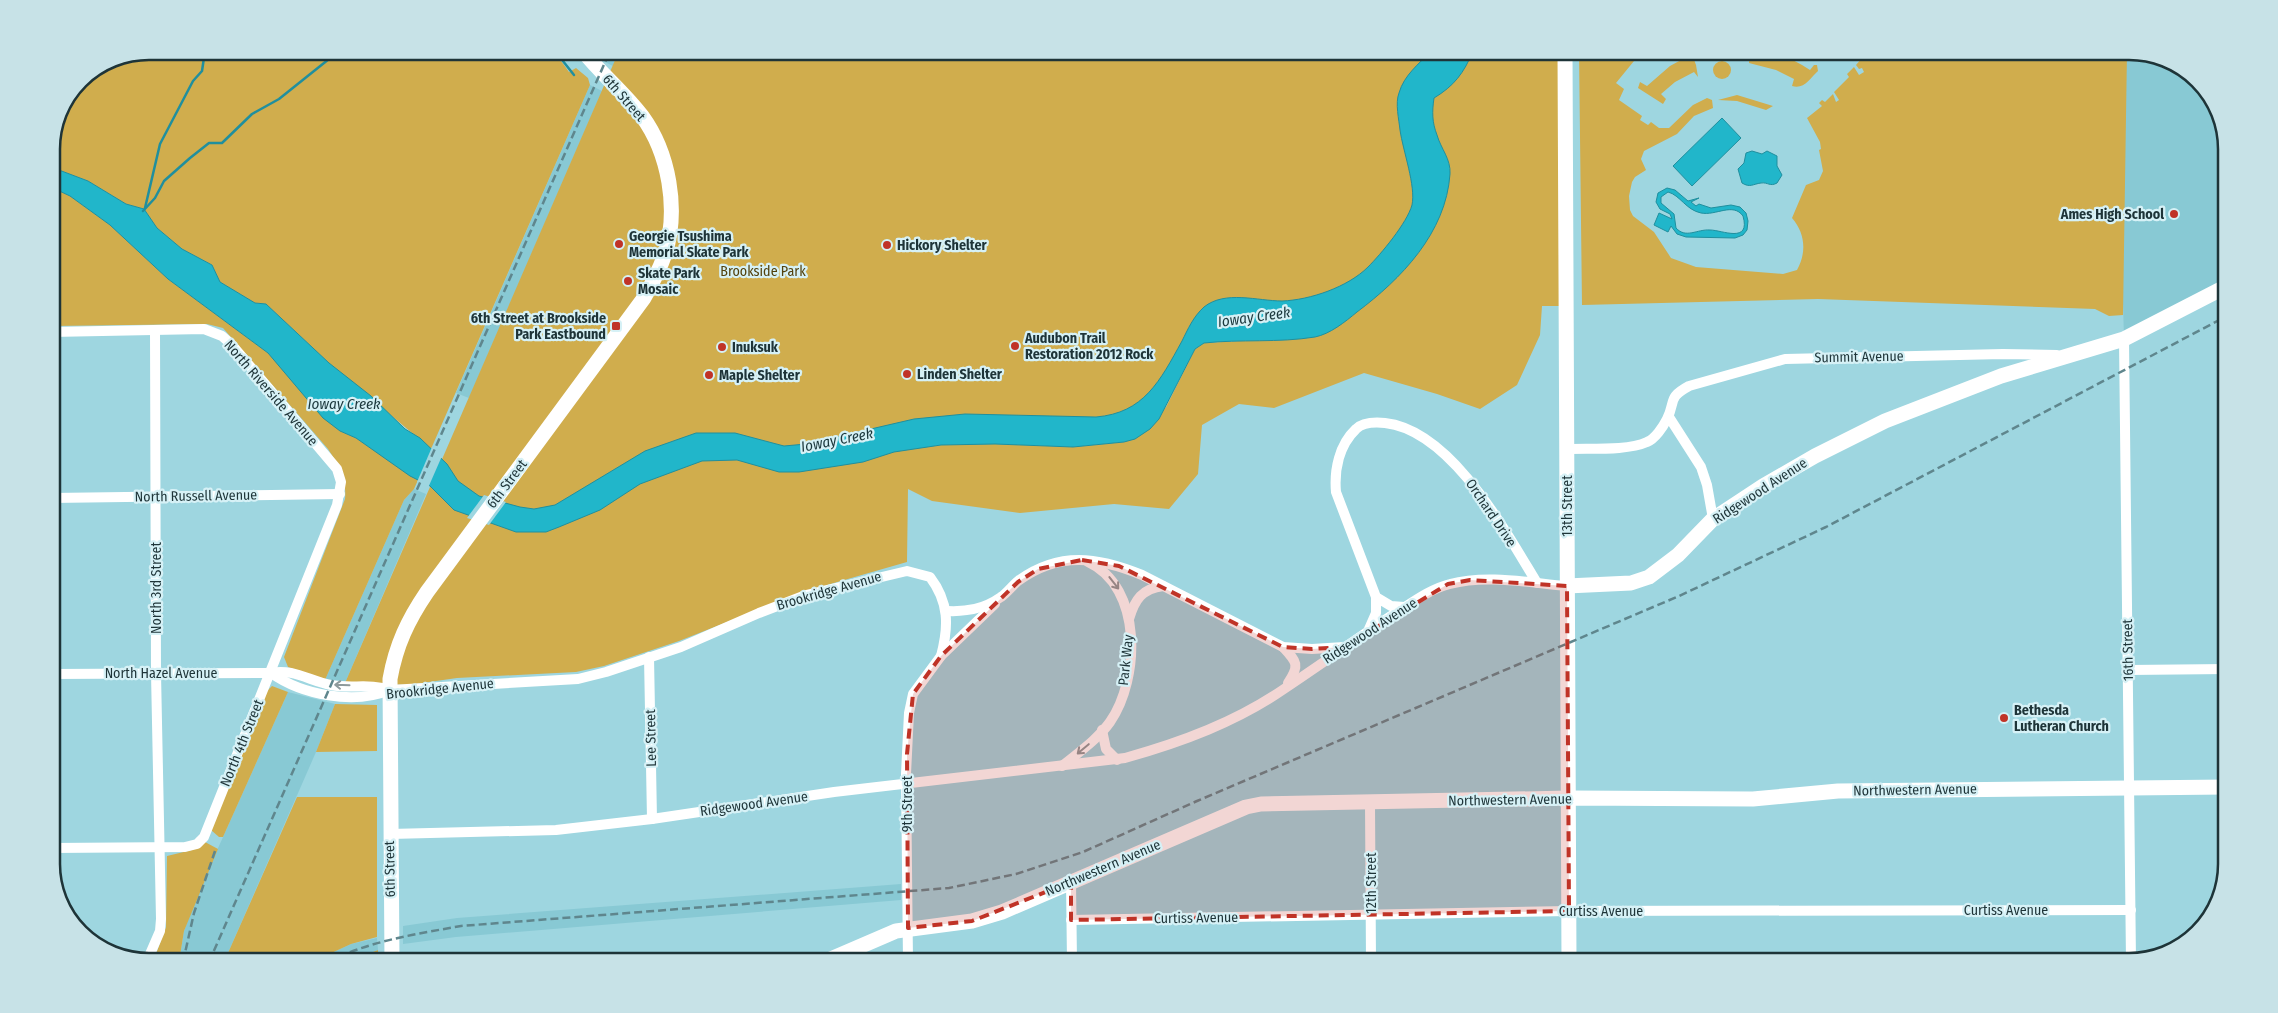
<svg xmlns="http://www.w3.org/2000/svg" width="2278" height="1013" font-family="'Fira Sans Condensed',sans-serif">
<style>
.built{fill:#88c9d4}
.green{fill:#d0ad4d;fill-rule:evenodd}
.water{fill:#21b6ca;stroke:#208f9e;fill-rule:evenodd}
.pier{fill:#9ed6e0}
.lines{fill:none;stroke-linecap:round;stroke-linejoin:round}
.stream{stroke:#208f9e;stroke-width:2.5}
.street{stroke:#fff;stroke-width:10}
.secondary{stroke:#fff;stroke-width:15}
.rail{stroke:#5f868d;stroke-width:2.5;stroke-dasharray:8 4;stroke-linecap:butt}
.oneway{stroke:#8e9a9c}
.marked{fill:#c03327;fill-opacity:0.2;stroke:#c03327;stroke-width:4;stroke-dasharray:10 6;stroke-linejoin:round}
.poi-dot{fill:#c03327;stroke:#d6f1f6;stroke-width:2}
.labels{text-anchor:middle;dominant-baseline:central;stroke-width:4.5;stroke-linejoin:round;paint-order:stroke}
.street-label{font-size:14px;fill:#1e3438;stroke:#d6f1f6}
.poi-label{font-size:14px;font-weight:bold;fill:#1e3438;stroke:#d6f1f6;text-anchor:start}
.park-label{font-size:14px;fill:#52410d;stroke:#d6f1f6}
.water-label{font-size:15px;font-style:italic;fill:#1b373c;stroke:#d6f1f6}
.rim{fill:none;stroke:#1e3438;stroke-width:2.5}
</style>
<rect width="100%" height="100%" fill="#9ed6e0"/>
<g class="built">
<polygon points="605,51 619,51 613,66 601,60"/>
<polygon points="2116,51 2129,51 2166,59 2210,95 2227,143 2227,286 2124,339"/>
<polygon points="590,85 602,91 469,398 456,393"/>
<polygon points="414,489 426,494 345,683 325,680 404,500"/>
<polygon points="288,692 335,704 316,752 224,962 179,962 184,931 197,895"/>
<polygon points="901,884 901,900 456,937 403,944 403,926 457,918"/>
<polygon points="377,938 378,950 349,962 312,962 351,944"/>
</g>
<g class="green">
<path d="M149,51H554L569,72L576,68L588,78L590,85L431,449L329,363L266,304L255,303L220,282L212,265L182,249L157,228L144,209L126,204L88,181L51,167C51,120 66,80 111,59C122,54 138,54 149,51Z"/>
<path d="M619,51H1562L1561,306H1542L1540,335L1517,385L1480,409L1437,394L1364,373L1274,408L1239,404L1202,425L1198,474L1169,509L1114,504L1020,513L932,501L908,489L907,562L806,591L679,641L604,666L576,672L457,678L408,685L345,683ZM1361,309L1333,329L1316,337L1204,343L1195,349L1166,407L1124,442L1073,447L995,444L941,445L908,449L1000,431L1109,430L1156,405L1206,324Z"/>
<path d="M1579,51H1648L1634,61L1616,83L1624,89L1619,100L1642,116L1640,120L1648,125L1651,122L1659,128H1669L1693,105L1707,98L1712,100L1713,108L1694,116L1677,134L1644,151L1641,159L1646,170L1635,177L1632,182L1629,196L1630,210L1633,216L1654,232L1671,258L1696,267L1783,274L1797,270C1807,252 1805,233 1792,218L1806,185L1819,180L1823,171L1819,150L1821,149L1820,142L1807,118L1822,106L1819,103L1822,100L1825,102L1833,94L1836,102L1839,100L1834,92L1849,77L1847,74L1854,67L1859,75L1864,72L1862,68L1859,69L1856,65L1868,51H2127L2123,315L2109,316L2095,309L1818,299L1582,305Z"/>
<path d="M1750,51C1774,51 1791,57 1810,70L1814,65H1817L1818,71C1810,78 1804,90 1792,86L1794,79L1776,70L1749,63Z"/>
<polygon points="1692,54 1696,65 1698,77 1694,72 1675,82 1661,94 1666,99 1663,104 1638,88 1640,82 1647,86 1670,66"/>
<circle cx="1722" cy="70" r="9"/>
<polygon points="1737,95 1773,106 1766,110 1737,101 1718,100"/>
<path d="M51,187L70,196L110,225L168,279L268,353L340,431L356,438L418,480L414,489L404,500L325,680L288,667L284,657L345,499C347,479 339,466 328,449L223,328L207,324L51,326Z"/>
<polygon points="272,686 288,692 223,837 219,837 211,830 266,692"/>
<polygon points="335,704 377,705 377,751 316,752"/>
<polygon points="297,797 377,797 377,937 351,944 312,962 224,962"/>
<polygon points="205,842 218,849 184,931 179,962 153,962 166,927 167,856 192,850"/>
<polygon points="378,950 378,962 349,962 353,960"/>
</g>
<g class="water">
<path d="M1431,51H1473C1464,73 1454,86 1434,98C1432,112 1432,122 1437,135C1441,149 1451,159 1450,174C1446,233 1401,279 1357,312C1345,322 1330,334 1315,337C1278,343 1241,339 1204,343L1195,349L1159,419L1150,429L1135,439L1124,442L1073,447L995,444L941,445L894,452L863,462L799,472H779L737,460L702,461L640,484L600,510L559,527L546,532H516L454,510L430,486L410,476L356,438L340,431L323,418L268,353L168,279L110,225L70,196L51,187V167L88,181L126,204L144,209L157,228L182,249L212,265L220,282L255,303L266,304L329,363L371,396L405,429L420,438L447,464L458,481L479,496L520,507L534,509L555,505L645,451L696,433H735L784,446L806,444L914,419L965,414L1096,417C1144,413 1160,381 1182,341C1188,329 1193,317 1204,307C1225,290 1258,301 1282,301C1310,300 1348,287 1368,267C1381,254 1407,223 1412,205C1416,186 1403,151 1400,130C1399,120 1395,103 1399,93C1404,75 1419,64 1431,51Z"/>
<polygon points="1722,118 1741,138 1692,186 1673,166"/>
<path d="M1752,151L1762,154L1767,151L1777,156V166L1782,175L1777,183C1770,187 1768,182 1761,183C1753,184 1750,188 1742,183L1738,169L1744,163L1746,153Z"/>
<path d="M1667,188L1675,190L1688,201L1699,198L1691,202L1696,206L1699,204L1711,208L1731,205L1740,207L1746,213L1748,221L1747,230L1743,235L1735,238L1686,237L1677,234L1671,226L1668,232L1654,225L1659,213L1672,219L1670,214L1660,209L1656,202L1658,193ZM1668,192C1680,195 1686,210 1701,213C1716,216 1733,202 1743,216C1751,244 1722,230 1710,230C1697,229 1686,239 1676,228L1674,214L1661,203V197Z"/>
</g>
<g class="pier">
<polygon points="432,447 442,456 428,488 417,482"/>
<polygon points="484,495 506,502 489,525 467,518"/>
</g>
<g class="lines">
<g class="stream">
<polyline points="555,51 574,75"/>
<polyline points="145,208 160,144 193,81 202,71 205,51"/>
<polyline points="143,211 155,198 164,181 190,158 209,143 222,143 252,114 279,99 339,51"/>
</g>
<g class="street">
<polyline points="51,332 204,329 222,336 232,345 337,469 341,482 337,505 204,837 197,844 185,847 51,848"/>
<polyline points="2124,339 2131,961"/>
<polyline points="1669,417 1701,467 1707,485 1713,519"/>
<path d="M1567,449C1590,448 1627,451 1647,442C1655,439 1663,427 1667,419C1676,401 1667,398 1689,386L1785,359L2003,354L2057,355"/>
<polyline points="51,498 340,494"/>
<path d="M1404,607L1391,606L1376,597L1336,492C1334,470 1339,445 1356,429C1363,422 1375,422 1385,423C1451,430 1506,532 1537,583"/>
<path d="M947,611C967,612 984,609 1001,597C1007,593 1012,586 1018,581C1059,551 1098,557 1142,575L1283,647L1312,649L1344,647"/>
<path d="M1129,619C1135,599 1142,589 1163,586"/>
<polyline points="1369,629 1376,613 1376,597"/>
<path d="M1283,647C1297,662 1300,665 1288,683"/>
<polyline points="649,657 652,819"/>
<polyline points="2128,670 2227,669"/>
<path d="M271,673C302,695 354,705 390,690L578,679L606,672L681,647L759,613L806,595L907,571L930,577C949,602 949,626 941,656"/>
<path d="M51,674L271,673C292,668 310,681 331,685C351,689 370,683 390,690"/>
<polyline points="1102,730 1106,749 1117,760"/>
<path d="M1062,766C1078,753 1098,739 1110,722C1140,679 1143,587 1088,562"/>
<polyline points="1370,804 1371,962"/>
<path d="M390,834L556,830L652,819L834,792L1125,758C1182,742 1236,722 1284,689C1320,665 1355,640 1391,616C1409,605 1429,589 1450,584C1487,574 1530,583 1567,586"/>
<polyline points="1071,882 1072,962"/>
<polyline points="1071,920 1569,911 2131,910"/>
<polyline points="147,961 160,931 161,919 156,673 155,330"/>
<polyline points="908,962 906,774 909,713 913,694 941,656 995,604"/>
</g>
<g class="secondary">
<polyline points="1565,51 1569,962"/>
<polyline points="1567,586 1631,583 1649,577 1678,555 1713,519 1763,486 1815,456 1885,421 2001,376 2124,339 2227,286"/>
<path d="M392,962L390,679C396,645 408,620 427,592L644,298C652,284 660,269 665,254C679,209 669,153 642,116C624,92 601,74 583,51"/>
<polyline points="824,962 896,931 972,921 1002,912 1246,807 1261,804 1569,798 1753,799 1838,791 2227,787"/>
</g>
<g class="rail">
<polyline points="183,962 194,913 215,851"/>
<polyline points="209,962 610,51"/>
<path d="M328,962C369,941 416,934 461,926L949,888L1016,874L1083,852L1197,801L1679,596L1826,527L2227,316"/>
</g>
</g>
<defs><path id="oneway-shaft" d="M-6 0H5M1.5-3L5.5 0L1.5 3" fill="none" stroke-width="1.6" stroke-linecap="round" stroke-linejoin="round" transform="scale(1.25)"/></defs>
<g class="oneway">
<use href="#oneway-shaft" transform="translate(1114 583) rotate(52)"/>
<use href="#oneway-shaft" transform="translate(342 685) rotate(-178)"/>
<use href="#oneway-shaft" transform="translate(1083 749) rotate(140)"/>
</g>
<path class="marked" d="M1082,560L1119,566L1283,647L1312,649L1344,647L1448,584L1470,580L1567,586L1569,911L1071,920V882L972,921L908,928L907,754L913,694L941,656L1018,582L1038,569Z"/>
<g class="poi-dot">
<circle cx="2174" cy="214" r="5"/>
<circle cx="619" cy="244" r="5"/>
<circle cx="887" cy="245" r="5"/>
<circle cx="628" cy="281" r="5"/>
<rect x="611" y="321" width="10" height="10" rx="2.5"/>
<circle cx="1015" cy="346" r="5"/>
<circle cx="722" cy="347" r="5"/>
<circle cx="907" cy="374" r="5"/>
<circle cx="709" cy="375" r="5"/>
<circle cx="2004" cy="718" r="5"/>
</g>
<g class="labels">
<g class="street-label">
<text transform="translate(624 98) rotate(49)">6th Street</text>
<text transform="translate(1859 357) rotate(-1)">Summit Avenue</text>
<text transform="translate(271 393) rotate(49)">North Riverside Avenue</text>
<text transform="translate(507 484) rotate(-53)">6th Street</text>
<text transform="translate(1760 491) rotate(-33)">Ridgewood Avenue</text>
<text transform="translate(196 496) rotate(-1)">North Russell Avenue</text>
<text transform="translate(1567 506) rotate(-90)">13th Street</text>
<text transform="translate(1491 513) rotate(56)">Orchard Drive</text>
<text transform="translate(156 588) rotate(-90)">North 3rd Street</text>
<text transform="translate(829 591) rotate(-16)">Brookridge Avenue</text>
<text transform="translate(1370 631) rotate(-33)">Ridgewood Avenue</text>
<text transform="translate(2128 650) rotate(-91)">16th Street</text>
<text transform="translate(1126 660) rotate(-84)">Park Way</text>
<text x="161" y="673">North Hazel Avenue</text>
<text transform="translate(440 689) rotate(-6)">Brookridge Avenue</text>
<text transform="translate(651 738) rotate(-91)">Lee Street</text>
<text transform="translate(242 743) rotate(-68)">North 4th Street</text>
<text transform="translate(1915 790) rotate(-1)">Northwestern Avenue</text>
<text transform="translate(1510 800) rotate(-1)">Northwestern Avenue</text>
<text transform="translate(754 804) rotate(-8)">Ridgewood Avenue</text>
<text transform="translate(907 804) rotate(-90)">9th Street</text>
<text transform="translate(1103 868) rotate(-23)">Northwestern Avenue</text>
<text transform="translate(390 869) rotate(-91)">6th Street</text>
<text transform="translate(1371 883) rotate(-90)">12th Street</text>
<text x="2006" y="910">Curtiss Avenue</text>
<text x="1601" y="911">Curtiss Avenue</text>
<text transform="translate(1196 918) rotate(-1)">Curtiss Avenue</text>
</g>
<g class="poi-label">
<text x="2164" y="214" text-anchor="end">Ames High School</text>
<text x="629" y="236">Georgie Tsushima<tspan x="629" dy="16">Memorial Skate Park</tspan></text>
<text x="897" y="245">Hickory Shelter</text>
<text x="638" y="273">Skate Park<tspan x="638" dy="16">Mosaic</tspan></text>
<text x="606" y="318" text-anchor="end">6th Street at Brookside<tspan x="606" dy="16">Park Eastbound</tspan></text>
<text x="1025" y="338">Audubon Trail<tspan x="1025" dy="16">Restoration 2012 Rock</tspan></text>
<text x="732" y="347">Inuksuk</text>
<text x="917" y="374">Linden Shelter</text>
<text x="719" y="375">Maple Shelter</text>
<text x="2014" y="710">Bethesda<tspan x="2014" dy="16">Lutheran Church</tspan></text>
</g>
<g class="park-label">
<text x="763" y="271">Brookside Park</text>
</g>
<g class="water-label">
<text transform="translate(1254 317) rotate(-8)">Ioway Creek</text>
<text x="344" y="404">Ioway Creek</text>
<text transform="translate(837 440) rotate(-11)">Ioway Creek</text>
</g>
</g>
<path d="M0 0H2278V1013H0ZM149 60H2129A89 89 0 0 1 2218 149V864A89 89 0 0 1 2129 953H149A89 89 0 0 1 60 864V149A89 89 0 0 1 149 60Z" fill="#c7e2e7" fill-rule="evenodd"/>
<path class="rim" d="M149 60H2129A89 89 0 0 1 2218 149V864A89 89 0 0 1 2129 953H149A89 89 0 0 1 60 864V149A89 89 0 0 1 149 60Z"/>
</svg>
